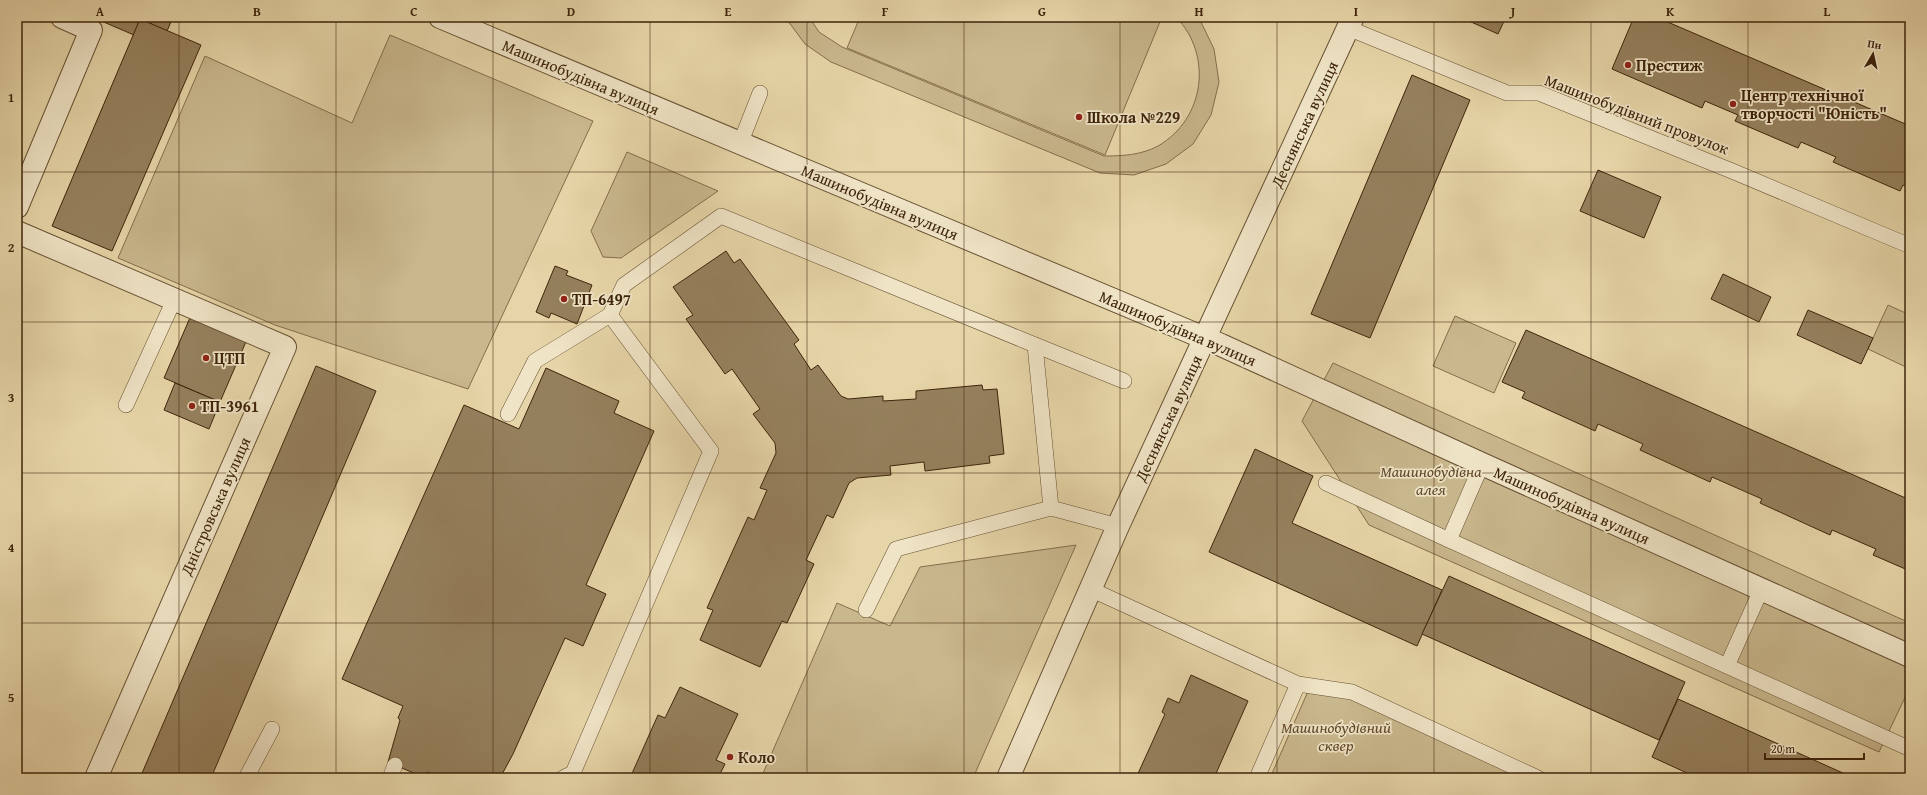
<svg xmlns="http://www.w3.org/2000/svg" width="1927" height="795" font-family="'Gentium Book Plus',serif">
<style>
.green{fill:#c9b78d;stroke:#846e4c}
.building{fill:#95805d;stroke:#3e240b}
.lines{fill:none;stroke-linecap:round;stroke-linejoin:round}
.lane-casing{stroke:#685032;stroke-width:16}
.street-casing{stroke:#685032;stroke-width:24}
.lane{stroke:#efe4c6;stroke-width:15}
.street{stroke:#efe4c6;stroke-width:22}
.grid{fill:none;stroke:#3e240b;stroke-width:1;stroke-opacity:0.55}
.poi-dot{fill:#8f2418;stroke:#efe4c6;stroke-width:1.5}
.labels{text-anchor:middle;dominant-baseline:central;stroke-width:3.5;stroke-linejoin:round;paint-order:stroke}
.poi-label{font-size:16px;font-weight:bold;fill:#3e240b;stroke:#efe4c6;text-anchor:start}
.street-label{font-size:16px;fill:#3e240b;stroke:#efe4c6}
.park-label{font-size:16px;font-style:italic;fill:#61492c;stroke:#efe4c6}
.neatline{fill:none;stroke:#3e240b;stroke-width:1.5}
.grid-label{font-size:13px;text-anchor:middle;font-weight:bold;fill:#3e240b}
</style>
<rect width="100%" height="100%" fill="#e6d5a8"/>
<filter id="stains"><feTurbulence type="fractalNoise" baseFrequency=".005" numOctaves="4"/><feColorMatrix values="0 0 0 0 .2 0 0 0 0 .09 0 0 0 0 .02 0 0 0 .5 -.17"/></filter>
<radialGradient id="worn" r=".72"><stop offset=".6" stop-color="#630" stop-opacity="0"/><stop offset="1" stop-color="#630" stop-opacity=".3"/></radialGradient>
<g class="green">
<path d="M785,17H809L819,32L842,47L1104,156C1123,156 1141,155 1158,146C1205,119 1213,55 1176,17L1199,18L1214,49L1219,82L1211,115L1193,144L1166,164L1134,175L1100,173L831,62L805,44Z"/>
<polygon points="860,17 1162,17 1105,155 847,48"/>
<polygon points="390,35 593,121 468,389 275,325 118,258 205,56 352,123"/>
<polygon points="627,152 718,191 621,258 603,257 591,231"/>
<polygon points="1888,305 1910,315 1910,369 1868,349"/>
<polygon points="1455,316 1516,343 1494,393 1433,366"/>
<polygon points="1333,363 1910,623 1910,687 1879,752 1369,525 1302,421"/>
<polygon points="1076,545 973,778 761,778 837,603 890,626 920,567"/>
<polygon points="1309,689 1352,695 1531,778 1270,778"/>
</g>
<g class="building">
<polygon points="92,17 173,17 167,31 140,19 134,35"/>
<polygon points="1460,17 1506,17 1498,34"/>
<polygon points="1634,17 1656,17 1910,126 1910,188 1903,185 1900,191 1833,162 1836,157 1801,142 1798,148 1735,121 1738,115 1705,101 1702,108 1612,69"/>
<polygon points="140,19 201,45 112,251 52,226"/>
<polygon points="1412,75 1470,100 1370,338 1311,314"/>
<polygon points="1598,170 1661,197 1644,238 1580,211"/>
<polygon points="726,251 734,263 740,259 799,340 794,344 811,370 818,365 841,396 848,399 883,396 883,401 916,399 916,391 982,385 983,390 997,389 1004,454 989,456 990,463 925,471 924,462 890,466 891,475 857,478 849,483 833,518 827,515 806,560 814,564 787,623 782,621 760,667 700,640 713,610 707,608 748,517 754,520 767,490 760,488 776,453 775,443 753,414 760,409 732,369 725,374 686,319 693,315 673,287"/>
<polygon points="555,266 568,271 566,275 592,285 577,324 551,313 549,318 536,312"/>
<polygon points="1723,274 1771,297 1759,322 1711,299"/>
<polygon points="1808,310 1873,338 1861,364 1797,335"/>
<polygon points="192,313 248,337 220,402 164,378"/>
<polygon points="1526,330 1910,500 1910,571 1873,555 1876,549 1832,530 1830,535 1760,503 1762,499 1712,477 1710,482 1640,450 1643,444 1598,424 1595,431 1522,398 1525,392 1502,382"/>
<polygon points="316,366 376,391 211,778 140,778"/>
<polygon points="546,368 619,401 614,413 654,431 586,585 606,594 583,646 565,638 513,754 500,778 442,778 427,772 425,778 388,762 400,720 398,718 403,706 342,679 464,405 519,429"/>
<polygon points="175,383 220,402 209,429 164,410"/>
<polygon points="1255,449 1313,476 1292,523 1442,590 1417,646 1209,552"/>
<polygon points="1449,576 1685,682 1659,740 1422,634"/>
<polygon points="1191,675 1248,701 1214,778 1136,778 1165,714 1162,712 1168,698 1179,703"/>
<polygon points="680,687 738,714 716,760 725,764 718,778 630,778 658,715 665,718"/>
<polygon points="1678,699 1854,778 1698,778 1652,757"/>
</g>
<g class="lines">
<defs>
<g id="lane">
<polyline points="1348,28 1507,93 1539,93 1732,171 1910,246"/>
<polyline points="740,144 760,93"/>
<polyline points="1035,345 1124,381"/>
<polyline points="126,405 174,300"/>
<polyline points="508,414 535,361 610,315 624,285 721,216 1035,345 1051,508"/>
<polyline points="1326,483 1449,540 1482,464"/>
<polyline points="1449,540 1908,748 1910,747"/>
<polyline points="1090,589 1298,684 1352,692 1538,778"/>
<polyline points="866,610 896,549 1051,508 1118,526"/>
<polyline points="1727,666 1761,590"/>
<polyline points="246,778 272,729"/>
<polyline points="390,778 395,765"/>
<polyline points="563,778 573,773 711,451 610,315"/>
<polyline points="1257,778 1298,684"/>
</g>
<g id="street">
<polyline points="440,17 1221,345 1482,464 1910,656"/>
<polyline points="17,207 91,30 62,17"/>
<polyline points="17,232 285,347 96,778"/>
<polyline points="1008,778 1118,526 1353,17"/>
</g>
</defs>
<use href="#lane" class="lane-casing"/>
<use href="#street" class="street-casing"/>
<use href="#lane" class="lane"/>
<use href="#street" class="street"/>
</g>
<path class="grid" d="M179,17V778M336,17V778M493,17V778M650,17V778M807,17V778M964,17V778M1120,17V778M1277,17V778M1434,17V778M1591,17V778M1748,17V778M17,172H1910M17,322H1910M17,473H1910M17,623H1910"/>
<g class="poi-dot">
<circle cx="1628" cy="65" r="4"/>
<circle cx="1733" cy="104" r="4"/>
<circle cx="1079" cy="117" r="4"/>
<circle cx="564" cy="299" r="4"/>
<circle cx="206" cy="358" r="4"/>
<circle cx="192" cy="406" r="4"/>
<circle cx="730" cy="757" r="4"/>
</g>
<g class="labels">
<g class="poi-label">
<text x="1636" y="65">Престиж</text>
<text x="1741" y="95">Центр технічної<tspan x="1741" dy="18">творчості "Юність"</tspan></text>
<text x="1087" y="117">Школа №229</text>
<text x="572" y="299">ТП-6497</text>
<text x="214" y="358">ЦТП</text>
<text x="200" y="406">ТП-3961</text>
<text x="738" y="757">Коло</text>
</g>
<g class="street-label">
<text transform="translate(581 77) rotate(23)">Машинобудівна вулиця</text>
<text transform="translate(1637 114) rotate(21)">Машинобудівний провулок</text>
<text transform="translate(1304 124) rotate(-65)">Деснянська вулиця</text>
<text transform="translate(880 202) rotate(23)">Машинобудівна вулиця</text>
<text transform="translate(1178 328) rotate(23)">Машинобудівна вулиця</text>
<text transform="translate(1168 418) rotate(-65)">Деснянська вулиця</text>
<text transform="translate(1572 505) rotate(24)">Машинобудівна вулиця</text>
<text transform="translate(215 506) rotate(-66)">Дністровська вулиця</text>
</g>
<g class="park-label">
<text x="1431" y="471">Машинобудівна<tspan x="1431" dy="18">алея</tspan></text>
<text x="1336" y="727">Машинобудівний<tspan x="1336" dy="18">сквер</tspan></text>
</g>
</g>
<rect width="1927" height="795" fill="none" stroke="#e6d5a8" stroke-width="44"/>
<g transform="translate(1873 54) rotate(9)" stroke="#efe4c6" stroke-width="3" paint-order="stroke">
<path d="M0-3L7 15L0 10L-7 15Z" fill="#3e240b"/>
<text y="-6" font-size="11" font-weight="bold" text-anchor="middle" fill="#3e240b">Пн</text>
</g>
<path d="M1765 753v6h99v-6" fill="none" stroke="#3e240b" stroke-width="2"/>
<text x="1771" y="753" font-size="12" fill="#3e240b" stroke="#efe4c6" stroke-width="3" paint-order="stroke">20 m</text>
<rect x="22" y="22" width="1883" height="751" class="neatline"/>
<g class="grid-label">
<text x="100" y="16">A</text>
<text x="257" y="16">B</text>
<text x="414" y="16">C</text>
<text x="571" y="16">D</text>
<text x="728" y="16">E</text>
<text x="885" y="16">F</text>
<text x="1042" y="16">G</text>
<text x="1199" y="16">H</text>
<text x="1356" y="16">I</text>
<text x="1513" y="16">J</text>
<text x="1670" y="16">K</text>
<text x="1827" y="16">L</text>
<text x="11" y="102">1</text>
<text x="11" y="252">2</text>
<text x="11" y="402">3</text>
<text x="11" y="552">4</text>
<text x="11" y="702">5</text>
</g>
<rect width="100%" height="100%" filter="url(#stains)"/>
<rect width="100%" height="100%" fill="url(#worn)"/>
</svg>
